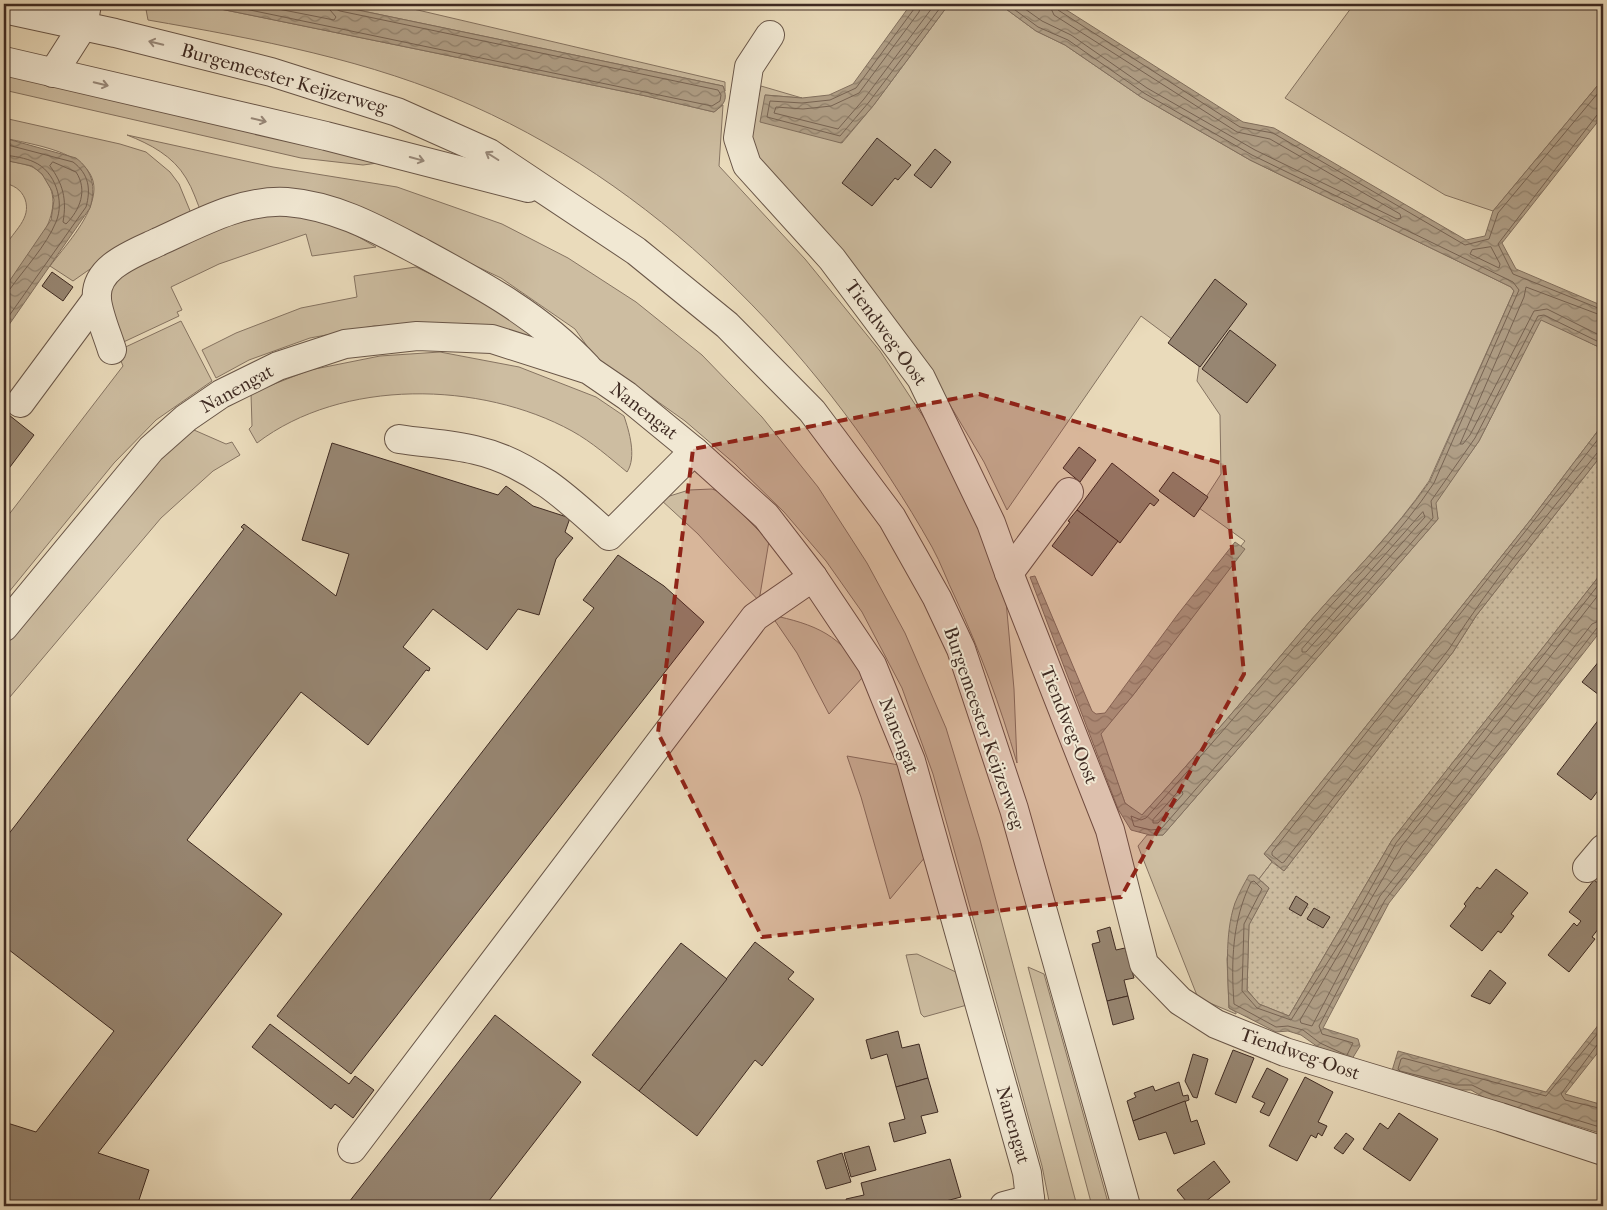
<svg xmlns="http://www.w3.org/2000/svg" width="1607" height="1210" font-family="'IM FELL French Canon',serif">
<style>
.grass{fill:#cdbda1;stroke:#867462}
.garden{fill:url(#garden-dots);stroke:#867462}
.water{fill:url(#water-waves);stroke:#82705f}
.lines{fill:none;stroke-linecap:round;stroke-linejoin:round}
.shore{stroke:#776454;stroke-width:1}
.building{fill:#978672;stroke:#3e2a22}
.minor-casing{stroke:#695648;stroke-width:30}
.minor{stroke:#f1e8d3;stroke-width:28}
.oneway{stroke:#98897a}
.marked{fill:#8f2418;fill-opacity:0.2;stroke:#8f2418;stroke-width:4;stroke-dasharray:10 6;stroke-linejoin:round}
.labels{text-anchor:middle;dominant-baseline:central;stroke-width:4;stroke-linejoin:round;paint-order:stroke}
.street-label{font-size:19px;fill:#3e2a22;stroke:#f1e8d3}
</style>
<defs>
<pattern id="garden-dots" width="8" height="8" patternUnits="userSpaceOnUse" patternTransform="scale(1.25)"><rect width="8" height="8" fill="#cdbda1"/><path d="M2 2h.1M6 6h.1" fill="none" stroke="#a89a83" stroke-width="1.8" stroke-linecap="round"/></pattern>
<pattern id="water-waves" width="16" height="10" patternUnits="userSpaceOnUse" patternTransform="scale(1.25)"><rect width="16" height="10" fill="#b09f87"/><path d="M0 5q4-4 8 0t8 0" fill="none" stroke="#91826e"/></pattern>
</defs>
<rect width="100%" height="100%" fill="#eadbbb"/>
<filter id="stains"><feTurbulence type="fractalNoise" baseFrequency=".004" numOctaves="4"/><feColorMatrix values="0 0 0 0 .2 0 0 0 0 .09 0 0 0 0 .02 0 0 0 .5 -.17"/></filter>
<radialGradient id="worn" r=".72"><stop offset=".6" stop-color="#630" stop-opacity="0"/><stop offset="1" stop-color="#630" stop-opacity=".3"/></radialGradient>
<g class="grass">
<path d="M145,4H196L646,96L714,112L723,105L719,166L805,259L880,351L961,474L1004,579L1014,689L1017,763C1000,705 980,651 955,597C947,581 941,563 932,547C827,361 670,194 473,106C371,60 257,39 148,20Z"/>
<polygon points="329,4 392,4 725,82 725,91 723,86"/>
<path d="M949,4H992L1006,9L1036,31L1065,45L1141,97L1250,160L1511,287L1514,291L1429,481C1395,531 1351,574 1311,620C1255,686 1200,752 1141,816L1125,803L1100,734L1134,694L1244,549L1241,546L1245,541L1199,508L1221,474L1220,415L1197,381L1200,360L1141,316L1007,510L984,462L944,395L883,306L802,204L761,163L749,136L761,86L802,98L765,95L807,132L842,143L873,106Z"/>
<polygon points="1354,4 1603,4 1603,79 1493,211 1445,195 1285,98"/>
<polygon points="4,72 392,161 363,165 301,158 4,90"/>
<path d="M4,118L120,144L146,152L170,172L179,184L193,218C152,236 109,254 73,281L50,266C65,246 88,222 93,197C103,153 34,145 4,138Z"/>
<path d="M127,135L273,167L397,187L502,224L568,258L636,302L702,355L762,417L818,487L867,563L905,633L946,728L980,840L1077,1206H1050L1042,1166L933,774L902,688L862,612L826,561L784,512L735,464L685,421L626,379L599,363L575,329L501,278L390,225L339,206L202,214C197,203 193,189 186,178C173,156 150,144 127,135Z"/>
<path d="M4,160C12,162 22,163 30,166C38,169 46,177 49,185C66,219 23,262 4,289C4,278 0,257 5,247C13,231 32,219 25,199C21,189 13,185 4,183Z"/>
<polygon points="263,211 343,224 357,236 376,247 312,256 306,234 219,264 171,287 182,310 177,312 179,316 115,346 109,324 110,286 124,268"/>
<polygon points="416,267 490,303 540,340 466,325 374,326 310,338 249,360 216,378 202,350 236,333 301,308 357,297 354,276"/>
<polygon points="1541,319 1603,349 1603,424 1532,518 1264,854 1272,862 1259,879 1254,875 1235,904 1227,959 1229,1008 1236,1012 1236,1014 1198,998 1138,846 1147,835 1163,835 1438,519 1435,503 1479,441"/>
<polygon points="181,321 212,381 156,420 114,463 4,598 4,521 123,366 117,351"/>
<path d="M440,352L519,367L596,397L624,416C629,431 637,457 627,472C610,458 592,442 572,431C481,381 342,378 257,443L249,429L252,426L251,393L310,370L380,356Z"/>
<polygon points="194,430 226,444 232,442 240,455 213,471 161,518 4,704 4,647 141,478 169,449"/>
<polygon points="712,489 720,492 769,541 759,601 698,534 660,499 689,490"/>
<path d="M771,615C814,624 844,635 863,677L829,714L797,653Z"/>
<polygon points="847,756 899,765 926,856 890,899 861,797"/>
<polygon points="917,954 958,973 967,1005 924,1017 921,1014 906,955"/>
<polygon points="1028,967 1044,974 1109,1206 1092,1206"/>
</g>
<polygon class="garden" points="1603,453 1603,571 1392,840 1289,1016 1259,1004 1247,990 1249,924 1269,888 1259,879 1272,862 1284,871 1453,652 1476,616"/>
<g class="water">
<path d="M196,4H329L723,86C728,99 725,104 714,112L646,96Z"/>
<polygon points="911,4 949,4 873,106 841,143 760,122 765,95 802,98 829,95 853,84"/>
<path d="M992,4H1057L1243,122L1274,128L1466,240L1485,236L1493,211L1603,79V115L1502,243L1516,269L1603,306V349L1541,320L1479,441L1436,503L1438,519L1163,835H1150L1131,830L1118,809L1030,577L1035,576L1092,711L1096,714L1105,713L1178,614L1235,542L1245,549L1134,694L1101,734L1125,803L1142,815C1200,752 1255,686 1311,620C1351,574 1395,531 1430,481L1514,291L1511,287L1250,160L1141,97L1065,45L1036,31L1006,9Z"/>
<path d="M4,138L76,158C93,171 96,187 90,208L4,332V289L51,220L54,200L52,191L42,174L32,166L4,160Z"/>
<polygon points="1603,424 1603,453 1476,616 1453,652 1284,871 1264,854 1532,518"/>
<path d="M1603,571V628L1389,903L1323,1028L1358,1039L1360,1046L1352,1059L1318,1047L1301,1035L1288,1031L1276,1032L1229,1008C1228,975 1224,935 1235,903C1239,893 1244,884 1249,875H1254L1269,888L1249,925L1247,990L1259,1004L1289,1016L1392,840Z"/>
<polygon points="1603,1019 1603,1046 1565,1094 1603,1105 1603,1134 1485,1098 1471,1090 1455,1090 1391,1074 1398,1051 1546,1092"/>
</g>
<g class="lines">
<g class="shore">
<polyline points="221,4 712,106 720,101 721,95 718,90 340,11 336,9 335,4"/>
<polyline points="253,4 334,20 336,17 330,10 329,4"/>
<polyline points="915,4 914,9 856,88 830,100 802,103 770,101 767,117 840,136 869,102 943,4"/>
<polyline points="921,4 919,12 859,93 831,106 803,109 776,107 774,113 838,129 864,99 935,4"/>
<path d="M1007,4L1038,27L1068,40L1144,93L1252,155L1513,282L1519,290L1434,483C1401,533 1356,577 1316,622C1259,688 1204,754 1146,818L1141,820L1131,816L1134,826L1151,830L1161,829L1433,518L1431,501L1475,438L1538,316L1544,315L1603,344"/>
<polyline points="1018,4 1042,21 1071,35 1147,88 1255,150 1397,219 1401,218 1400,214 1270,139 1237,132 1054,15 1049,4"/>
<polyline points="1055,4 1058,10 1240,127 1273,133 1465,245 1489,239 1498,213 1603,87"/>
<polyline points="1603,113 1597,115 1498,244 1513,274 1603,310"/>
<path d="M4,144L73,162C89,174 91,189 86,207L4,323"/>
<path d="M4,155C13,156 26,158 34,162C55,171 65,201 56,222C46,246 25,268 10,289L4,292"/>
<path d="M53,162L76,172C88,190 80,210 66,224L63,222C67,199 63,184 50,166Z"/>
<polygon points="1491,247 1500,264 1499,268 1470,254 1472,250"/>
<polyline points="1603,316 1526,287 1524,297 1460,444 1463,444 1470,435 1534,311 1547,309 1603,337"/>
<path d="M1603,433L1272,852V855L1282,863L1284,862L1449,649C1493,580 1546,517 1597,453L1603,451"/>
<polygon points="1423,512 1425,517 1306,652 1302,652 1302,649"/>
<polyline points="1603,589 1402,846 1300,1020 1301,1023 1312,1026 1380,896 1592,624 1603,619"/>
<polygon points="1179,791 1182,791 1183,794 1158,823 1153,823 1153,820"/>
<polyline points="1603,1027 1546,1096 1403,1058 1401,1059 1398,1069 1400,1071 1456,1085 1472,1085 1488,1093 1603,1128"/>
<polyline points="1603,1043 1597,1045 1561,1094 1565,1100 1603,1109"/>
<path d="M1344,1054L1320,1043L1303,1030L1288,1026L1276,1027L1234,1004C1231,962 1232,921 1251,882L1254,881L1262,889L1244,924L1242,991L1257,1008L1291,1020L1343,938L1396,843L1603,579"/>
<polyline points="1347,1055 1353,1043 1322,1034 1319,1026 1385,900 1597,628 1603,625"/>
</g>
</g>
<g class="building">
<polygon points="877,138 911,165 898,180 895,178 872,206 842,183"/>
<polygon points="935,149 951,162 931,188 914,175"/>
<polygon points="52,272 73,287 63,301 42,286"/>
<polygon points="1215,279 1247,304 1200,367 1168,343"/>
<polygon points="1230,330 1276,365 1247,403 1202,369"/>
<polygon points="4,411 34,435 4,475"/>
<polygon points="332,443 498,495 506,486 533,506 570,518 565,532 573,538 556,559 539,615 518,609 487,650 433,609 403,647 430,668 429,671 426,670 368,745 301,692 187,840 282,914 98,1153 149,1170 137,1206 4,1206 4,1122 36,1132 114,1031 4,946 4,840 244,529 241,527 244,524 336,596 349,554 302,540"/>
<polygon points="1079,447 1096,460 1080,482 1063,468"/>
<polygon points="1112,463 1159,500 1154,506 1150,503 1120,543 1077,510"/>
<polygon points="1173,472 1208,497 1194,517 1159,491"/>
<polygon points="1077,510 1118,541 1092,576 1052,546 1070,522 1068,521"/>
<polygon points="618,555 664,586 704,622 351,1074 277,1016 594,608 583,600"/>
<polygon points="1600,660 1603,663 1603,698 1582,682"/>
<polygon points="1603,714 1603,784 1591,800 1557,774"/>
<polygon points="1496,869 1528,893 1511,914 1514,916 1501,933 1498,931 1482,951 1450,926 1466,906 1464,904 1477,887 1480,889"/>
<polygon points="1594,880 1603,887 1603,926 1602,924 1592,937 1595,939 1569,972 1548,955 1574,923 1577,926 1581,921 1569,912"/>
<polygon points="1296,896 1308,904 1301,916 1289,909"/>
<polygon points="1314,908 1330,917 1323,928 1307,919"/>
<polygon points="1110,927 1116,950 1125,948 1134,978 1124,980 1128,996 1107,1001 1092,944 1100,942 1097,931"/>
<polygon points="755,942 794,972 788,979 814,999 762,1066 755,1060 697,1136 639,1091"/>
<polygon points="681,943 727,979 639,1091 592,1055"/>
<polygon points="1490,970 1506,983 1490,1004 1471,996"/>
<polygon points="1128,996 1134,1019 1113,1025 1107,1001"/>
<polygon points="495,1015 581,1082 485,1206 355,1206 349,1202"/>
<polygon points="270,1024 349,1084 355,1076 374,1090 353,1118 335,1104 331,1109 252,1047"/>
<polygon points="898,1031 902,1048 919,1044 928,1078 896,1087 887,1054 871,1059 866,1040"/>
<polygon points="1233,1050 1254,1058 1236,1103 1215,1094"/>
<polygon points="1193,1054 1208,1059 1197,1098 1193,1097 1185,1081"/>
<polygon points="1267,1068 1288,1079 1269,1116 1260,1112 1265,1103 1252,1097"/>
<polygon points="1305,1077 1333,1092 1318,1122 1327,1126 1322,1136 1318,1133 1316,1138 1311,1135 1297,1161 1269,1146"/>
<polygon points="928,1078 938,1112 921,1116 926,1133 894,1142 889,1123 905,1119 896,1087"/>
<polygon points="1179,1082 1183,1096 1188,1095 1189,1100 1133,1121 1127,1101 1136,1097 1134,1093 1153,1086 1155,1091"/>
<polygon points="1185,1101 1191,1122 1197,1120 1205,1144 1174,1154 1166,1132 1139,1140 1133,1121"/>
<polygon points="1399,1113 1438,1139 1410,1181 1363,1149 1380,1123 1388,1129"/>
<polygon points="1346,1133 1354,1139 1343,1154 1334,1148"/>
<polygon points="869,1146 876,1170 851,1177 844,1153"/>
<polygon points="842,1153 851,1182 826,1189 817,1161"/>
<polygon points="950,1159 961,1197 927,1206 848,1206 846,1199 864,1195 861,1183"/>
<polygon points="1214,1161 1230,1182 1200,1206 1190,1206 1177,1190"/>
</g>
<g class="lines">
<defs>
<g id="minor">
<polyline points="4,9 115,33 271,72 397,112 489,153 636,251 727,325 812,411 892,518 937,598 961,649 1014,809 1126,1206"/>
<polyline points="770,35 749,67 738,138 747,165 832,259 921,378 991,523 1009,573 1110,830 1144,964 1180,1001 1216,1024 1285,1052 1500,1117 1603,1151"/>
<polyline points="4,61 326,136 528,188"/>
<polyline points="53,73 83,26 87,4"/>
<path d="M112,350C107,334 99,316 97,300C93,267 135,253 158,242C198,224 242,199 287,202C335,206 375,228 417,250C478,283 539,315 587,367"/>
<polyline points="20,403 97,299"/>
<path d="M399,439C424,443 450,444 475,450C529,462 570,500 609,536L694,451"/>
<polyline points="1009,573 1069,492"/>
<polyline points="4,627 151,449 186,418 221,394 278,366 345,344 417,336 492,339 589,370 627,396 694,451 766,516 813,577 872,665 911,761 1027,1173 1031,1206"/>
<polyline points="1587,868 1603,849"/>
<polyline points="352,1149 755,617 813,577"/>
<polyline points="1004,1206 1030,1199"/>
</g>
</defs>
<use href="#minor" class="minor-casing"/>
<use href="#minor" class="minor"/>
</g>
<defs><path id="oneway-shaft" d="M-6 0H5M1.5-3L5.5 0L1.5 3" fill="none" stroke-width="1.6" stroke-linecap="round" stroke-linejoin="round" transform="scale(1.25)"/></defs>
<g class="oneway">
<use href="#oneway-shaft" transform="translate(156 43) rotate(-166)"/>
<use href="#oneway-shaft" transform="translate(101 84) rotate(13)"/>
<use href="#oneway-shaft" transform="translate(259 120) rotate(13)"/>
<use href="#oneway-shaft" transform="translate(492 156) rotate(-148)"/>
<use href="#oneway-shaft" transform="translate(417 159) rotate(15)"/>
</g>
<path class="marked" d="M979,394L1224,464L1244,674L1121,897L762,937L658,733L693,449Z"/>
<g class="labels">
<g class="street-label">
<text transform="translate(284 79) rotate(16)">Burgemeester Keijzerweg</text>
<text transform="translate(886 333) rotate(54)">Tiendweg-Oost</text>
<text transform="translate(237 389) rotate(-29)">Nanengat</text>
<text transform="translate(644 411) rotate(38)">Nanengat</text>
<text transform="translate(1069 725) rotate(68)">Tiendweg-Oost</text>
<text transform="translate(984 728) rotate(71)">Burgemeester Keijzerweg</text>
<text transform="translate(899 736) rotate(69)">Nanengat</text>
<text transform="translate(1300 1054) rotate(19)">Tiendweg-Oost</text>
<text transform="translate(1013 1125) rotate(74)">Nanengat</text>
</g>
</g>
<rect width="1607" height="1210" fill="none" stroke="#eadbbb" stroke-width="20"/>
<rect x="5" y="5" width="1597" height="1200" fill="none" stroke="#3e2a22" stroke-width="2.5"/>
<rect x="10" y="10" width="1587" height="1190" fill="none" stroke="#3e2a22"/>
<rect width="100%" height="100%" filter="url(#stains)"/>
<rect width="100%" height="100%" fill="url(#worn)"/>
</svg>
